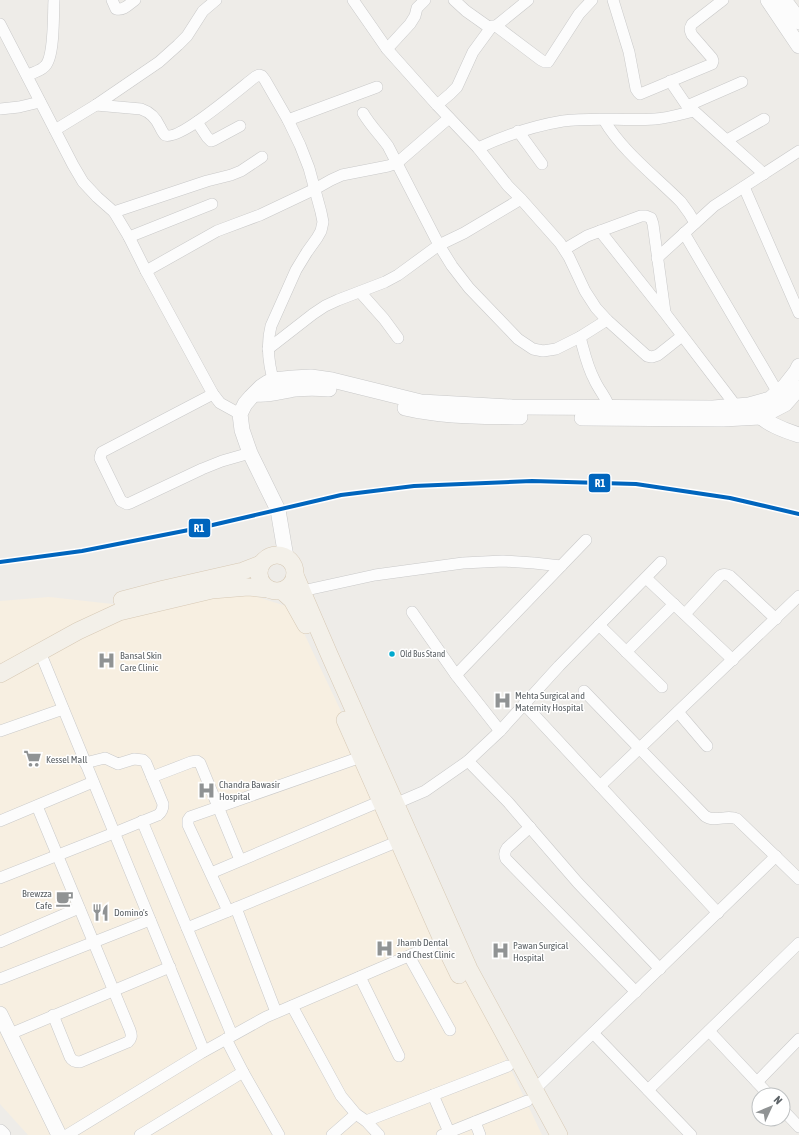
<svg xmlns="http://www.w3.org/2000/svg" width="799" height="1135" font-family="'Asap Condensed',sans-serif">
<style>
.commercial{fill:#f7efe1}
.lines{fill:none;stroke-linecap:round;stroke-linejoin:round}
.street-casing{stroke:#c9c9c9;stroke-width:12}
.secondary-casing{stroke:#c9c9c9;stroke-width:16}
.primary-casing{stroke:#d7c9b5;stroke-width:18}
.street{stroke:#fcfcfc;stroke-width:11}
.secondary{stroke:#fcfcfc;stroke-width:15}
.primary{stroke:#f3f0e9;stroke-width:17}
.rail-1-casing{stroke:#fff;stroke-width:7}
.rail-1{stroke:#0065bd;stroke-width:4}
.bus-dot{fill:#00a9ce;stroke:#fff;stroke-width:1.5}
.labels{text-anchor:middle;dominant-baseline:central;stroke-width:3;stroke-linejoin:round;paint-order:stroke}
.bus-label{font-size:9px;fill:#5d6367;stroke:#fff;text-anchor:start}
.poi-label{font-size:10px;fill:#5d6367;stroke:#fff;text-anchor:start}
.line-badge{stroke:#fff;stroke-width:1.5}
.badge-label{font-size:11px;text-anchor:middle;font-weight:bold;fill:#fff}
</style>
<rect width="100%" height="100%" fill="#eeece8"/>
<polygon class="commercial" points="236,590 292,608 542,1135 28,1135 0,1104 0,601 49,597 149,608"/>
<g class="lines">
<defs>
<g id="street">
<path d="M112,0L116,9C124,11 129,4 135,0"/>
<polyline points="353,0 387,49 437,105 478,148 508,186 521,199 560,243 569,257 585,291 596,308 607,320 647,356 652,357 658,355 682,336"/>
<polyline points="454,0 466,11 490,28"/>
<path d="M613,0L629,52L636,89L638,92L640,94L712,64L713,61L712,58L692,35C690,31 689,29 692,24L723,0"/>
<polyline points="0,24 73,165 83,182 97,197 114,212 129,237 146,271 213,394 220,403 240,414"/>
<polyline points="496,26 528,0"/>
<polyline points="387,49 410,24 415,16 417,8 425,0"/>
<path d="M27,75C33,73 40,71 44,67C55,59 53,14 54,0"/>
<polyline points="670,81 687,106 692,109"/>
<path d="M96,105L141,109C150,112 156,118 160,127C161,129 163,133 165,135C179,142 243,86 255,77L259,75L262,76L265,80L288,120L300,145L309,168L321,212L323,222L321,231L317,238L307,252L296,270L271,326C266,345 269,367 275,386"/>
<polyline points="437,105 450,94 457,87 473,52 492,26 496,26 541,60 545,62 548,62 579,14 592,0"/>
<polyline points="687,106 742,82"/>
<polyline points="0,109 19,107 40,102"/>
<path d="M363,113C370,125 380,135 388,146L439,245L452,266L469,288L518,339L533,349L543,351L556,349L580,337L607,320"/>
<polyline points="288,120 377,87"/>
<path d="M604,120C622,151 655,176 681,202L689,213L695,223"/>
<polyline points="197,122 207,137 211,141 214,140 240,126"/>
<polyline points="55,130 96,105 159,62 178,45 187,36 203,11 216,0"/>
<polyline points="518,131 542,164"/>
<polyline points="727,140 764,119"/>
<path d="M478,148C506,135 533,126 563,121C593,117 625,121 655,119C669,118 681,114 694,111L764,174"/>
<polyline points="744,187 799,313"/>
<polyline points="114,212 207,181 231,175 241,171 262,157"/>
<polyline points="600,231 665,313 739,410"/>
<polyline points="684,233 781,398"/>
<polyline points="129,237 212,204"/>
<polyline points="565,249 587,236 641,216 646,216 651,218 653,224 665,312"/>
<polyline points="657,258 714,206 799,151"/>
<polyline points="146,271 217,231 260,215 315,189 331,180 342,175 388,166 397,163 449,118"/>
<polyline points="360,292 384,319 398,338"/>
<path d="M580,337C584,351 587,366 594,379C599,391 609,400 611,413"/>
<polyline points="268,349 313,314 325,306 338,300 385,282 398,275 439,245 464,233 521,199"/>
<polyline points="213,394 102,452 101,454 100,458 121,501 127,504 130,503 202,469 222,461 250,453"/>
<polyline points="646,578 733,660"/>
<polyline points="302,591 375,575 463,563 503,561 534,563 561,566"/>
<polyline points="412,612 456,675 500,731"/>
<path d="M685,614L719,577C723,573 726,574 730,576L776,619"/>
<polyline points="599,625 662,687"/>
<polyline points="40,652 204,1051"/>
<polyline points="626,652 674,604"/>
<polyline points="456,675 586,540"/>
<path d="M584,691L705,816C715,823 727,814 737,819L799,879"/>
<polyline points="524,704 718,913"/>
<polyline points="678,712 707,746"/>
<polyline points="0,731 63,709"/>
<polyline points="468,761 508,802 578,883 660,969"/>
<polyline points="152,777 191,762 197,761 200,763 240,860"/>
<polyline points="600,786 799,596"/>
<path d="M37,806L130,1030C132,1036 132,1038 128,1042L80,1062C75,1062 72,1061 70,1057L53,1015"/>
<polyline points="390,806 425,791 468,761 500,731 559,666 661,562"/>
<polyline points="0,821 93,782"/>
<polyline points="142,821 232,1035"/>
<path d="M530,827L507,848C504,852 504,855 506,859L636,992"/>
<polyline points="211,873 381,801"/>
<path d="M0,878L114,833L158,815C162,812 163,809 163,804L146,763L143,760L134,759L118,764L105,758L85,763"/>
<polyline points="236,908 276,1012"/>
<polyline points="228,911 188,825 188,820 190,817 361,757"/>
<polyline points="187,928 399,841"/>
<polyline points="0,942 79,908"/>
<polyline points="409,956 450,1030"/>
<polyline points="360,977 399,1056"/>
<polyline points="0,979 150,920"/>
<polyline points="292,1006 341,1096 356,1114 366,1121 379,1135"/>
<polyline points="709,1031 769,1095"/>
<polyline points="593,1033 691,1135"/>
<polyline points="10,1034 170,967"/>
<polyline points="226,1039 243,1072 279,1135"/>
<polyline points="757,1082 799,1039"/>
<polyline points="534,1090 776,856"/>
<polyline points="648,1090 799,943"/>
<polyline points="433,1095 449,1132"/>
<polyline points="783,1110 799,1127"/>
<polyline points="366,1121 508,1066"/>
<polyline points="475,1122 480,1135"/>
<polyline points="67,1135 201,1053 266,1017 448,939"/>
<polyline points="140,1135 243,1072"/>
<polyline points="332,1135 356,1114"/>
<polyline points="442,1135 527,1101"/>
</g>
<g id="secondary">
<polyline points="768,0 799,46"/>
<polyline points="784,0 793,12 799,22"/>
<path d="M255,394C269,396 281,391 295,389C306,388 318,388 329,389"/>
<path d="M405,408C443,417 481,416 520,417"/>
<path d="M755,412C767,424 783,430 799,435"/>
<polyline points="582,418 723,419 760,417 785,404 799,388"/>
<polyline points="286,557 278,510 250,453 242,430 240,414 245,404 251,397 261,387 267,383 273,380 293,378 311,377 332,380 421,402 512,407 713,408 749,405 770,399 785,386 796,372 799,366"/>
<polyline points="0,1014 59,1135"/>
<polyline points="0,1132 3,1135"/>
</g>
<g id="primary">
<circle cx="277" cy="573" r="18"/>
<polyline points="295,575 329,654 469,969 559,1135"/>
<polyline points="282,591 292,600 306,625"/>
<polyline points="122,600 164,589 243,571 261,564"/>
<polyline points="0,674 78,631 119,612 212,590 248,587 268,589"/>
<polyline points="345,720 443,942 459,975"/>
</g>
</defs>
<use href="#street" class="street-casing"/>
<use href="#secondary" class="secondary-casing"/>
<use href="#primary" class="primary-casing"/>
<use href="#street" class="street"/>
<use href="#secondary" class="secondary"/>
<use href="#primary" class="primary"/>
<defs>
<polyline id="rail-1" points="0,562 82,551 204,527 341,495 414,486 532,481 636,484 730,498 799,514"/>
</defs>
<use href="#rail-1" class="rail-1-casing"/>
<use href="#rail-1" class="rail-1"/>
</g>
<defs>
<symbol id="hospital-bare" viewBox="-9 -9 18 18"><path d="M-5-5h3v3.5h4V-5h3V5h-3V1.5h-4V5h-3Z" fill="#909394" stroke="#fff" stroke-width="2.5" paint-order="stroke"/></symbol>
<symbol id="supermarket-bare" viewBox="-9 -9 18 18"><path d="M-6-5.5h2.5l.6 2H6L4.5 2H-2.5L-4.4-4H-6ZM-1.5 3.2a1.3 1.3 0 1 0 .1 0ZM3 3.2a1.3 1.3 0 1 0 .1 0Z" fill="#909394" stroke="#fff" stroke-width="2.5" paint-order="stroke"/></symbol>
<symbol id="cafe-bare" viewBox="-9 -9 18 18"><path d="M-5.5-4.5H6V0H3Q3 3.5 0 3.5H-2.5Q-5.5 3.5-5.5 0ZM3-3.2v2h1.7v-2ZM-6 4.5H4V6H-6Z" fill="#909394" stroke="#fff" stroke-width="2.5" paint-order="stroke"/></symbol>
<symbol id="restaurant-bare" viewBox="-9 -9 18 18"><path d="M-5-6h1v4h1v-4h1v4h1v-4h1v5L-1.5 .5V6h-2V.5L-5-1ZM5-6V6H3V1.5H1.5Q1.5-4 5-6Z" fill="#909394" stroke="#fff" stroke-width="2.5" paint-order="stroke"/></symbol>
</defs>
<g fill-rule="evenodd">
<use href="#hospital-bare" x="94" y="648" width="25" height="25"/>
<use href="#hospital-bare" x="490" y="688" width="25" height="25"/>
<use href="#supermarket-bare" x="20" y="746" width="25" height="25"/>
<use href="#hospital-bare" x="194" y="778" width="25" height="25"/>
<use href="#cafe-bare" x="52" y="886" width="25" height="25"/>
<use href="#restaurant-bare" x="88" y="900" width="25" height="25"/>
<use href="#hospital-bare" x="372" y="936" width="25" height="25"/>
<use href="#hospital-bare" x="488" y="938" width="25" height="25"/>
</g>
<circle class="bus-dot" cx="392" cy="654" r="3.5"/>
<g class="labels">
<g class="bus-label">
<text x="400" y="654">Old Bus Stand</text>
</g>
<g class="poi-label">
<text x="120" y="655">Bansal Skin<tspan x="120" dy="12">Care Clinic</tspan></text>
<text x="515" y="695">Mehta Surgical and<tspan x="515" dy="12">Maternity Hospital</tspan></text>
<text x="46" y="759">Kessel Mall</text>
<text x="219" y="784">Chandra Bawasir<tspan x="219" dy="12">Hospital</tspan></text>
<text x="52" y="893" text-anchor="end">Brewzza<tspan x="52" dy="12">Cafe</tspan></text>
<text x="114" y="912">Domino's</text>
<text x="397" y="942">Jhamb Dental<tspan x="397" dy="12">and Chest Clinic</tspan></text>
<text x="513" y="945">Pawan Surgical<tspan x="513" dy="12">Hospital</tspan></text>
</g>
</g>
<g class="line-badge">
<rect x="588" y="473" width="23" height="20" rx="4" fill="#0065bd"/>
<rect x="188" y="518" width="23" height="20" rx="4" fill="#0065bd"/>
</g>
<g class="badge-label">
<text x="600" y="487">R1</text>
<text x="199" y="532">R1</text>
</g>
<g transform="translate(771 1107) rotate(46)"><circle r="19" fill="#ffffff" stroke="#bec1c2"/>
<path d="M0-3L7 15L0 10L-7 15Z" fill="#909394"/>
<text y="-6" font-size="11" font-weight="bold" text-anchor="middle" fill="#5d6367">N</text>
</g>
</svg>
